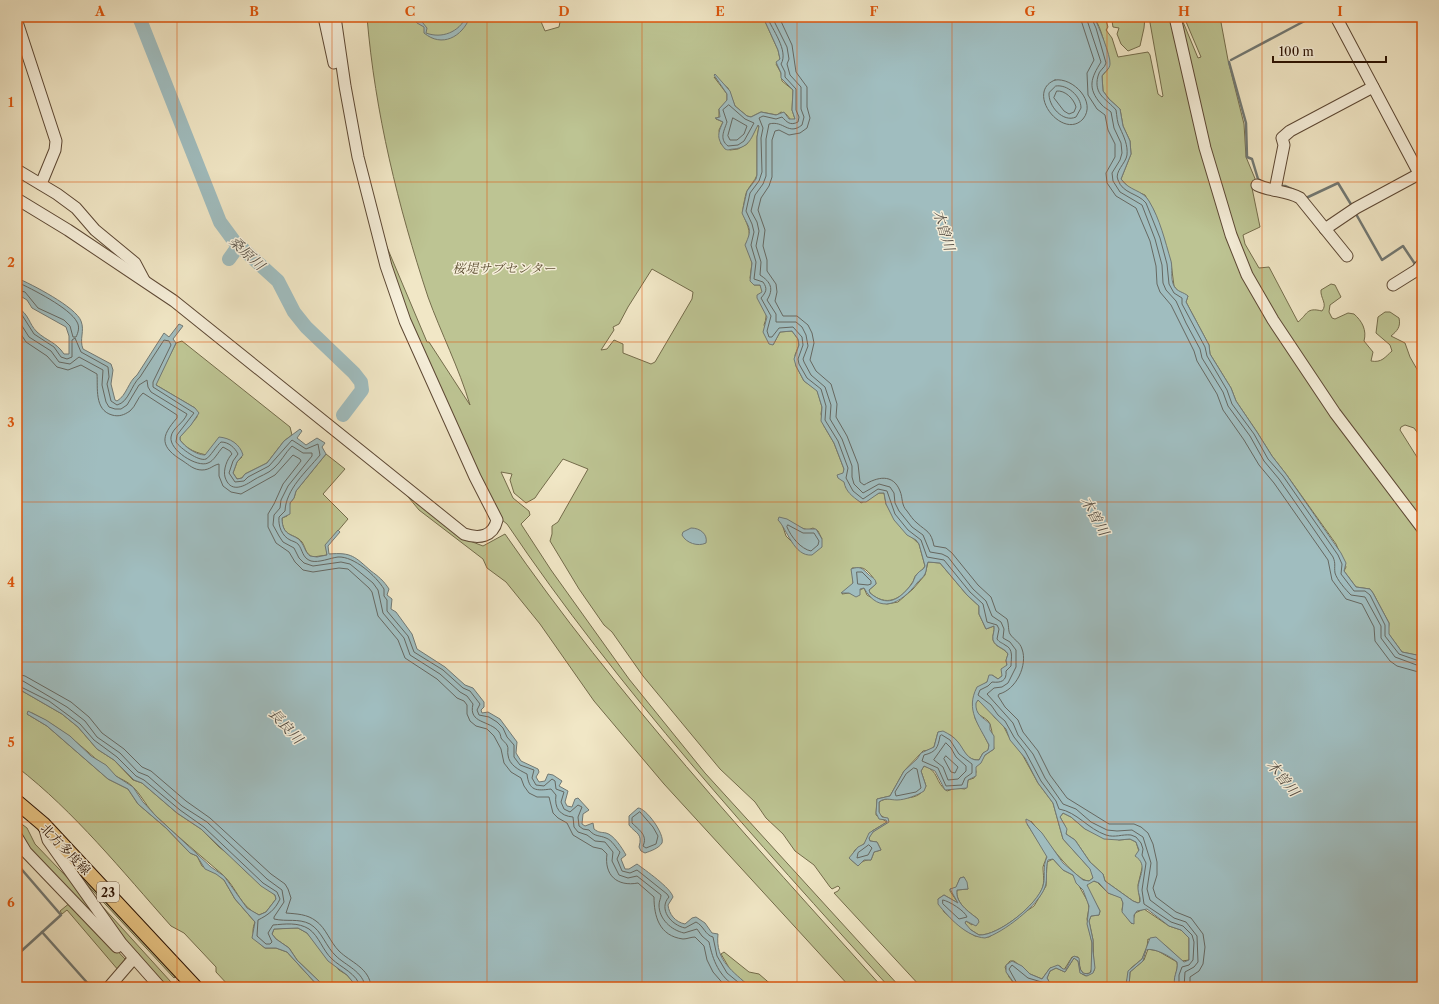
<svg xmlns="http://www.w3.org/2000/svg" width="1439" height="1004" font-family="'Libre Caslon Text','Noto Serif JP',serif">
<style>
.green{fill:#bdc493;stroke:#746c4b;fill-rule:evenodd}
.water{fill:#a0bdbf;stroke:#727974;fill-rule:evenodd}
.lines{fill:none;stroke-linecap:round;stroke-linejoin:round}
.shore{stroke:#666861;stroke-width:1}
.stream{stroke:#727974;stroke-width:2.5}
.river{stroke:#a0bdbf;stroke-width:14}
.minor-casing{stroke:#5d4834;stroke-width:13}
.major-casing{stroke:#2c1303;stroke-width:16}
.minor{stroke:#f6efda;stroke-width:11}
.major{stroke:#e8c483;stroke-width:14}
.grid{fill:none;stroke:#df560c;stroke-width:1;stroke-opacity:0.55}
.labels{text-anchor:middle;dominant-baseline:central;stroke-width:3;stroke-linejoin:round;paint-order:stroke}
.shield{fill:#f6efda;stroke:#695544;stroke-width:1}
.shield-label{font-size:12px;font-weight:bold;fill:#2c1303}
.park-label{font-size:13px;font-style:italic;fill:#5f5135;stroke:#f6efda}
.street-label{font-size:13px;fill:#2c1303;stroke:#f6efda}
.water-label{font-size:14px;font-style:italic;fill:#554e45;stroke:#f6efda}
.neatline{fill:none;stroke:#df560c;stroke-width:1.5}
.grid-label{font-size:13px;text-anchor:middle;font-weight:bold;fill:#df560c}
</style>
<rect width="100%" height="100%" fill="#f1e7c6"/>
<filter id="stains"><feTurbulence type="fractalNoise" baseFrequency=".005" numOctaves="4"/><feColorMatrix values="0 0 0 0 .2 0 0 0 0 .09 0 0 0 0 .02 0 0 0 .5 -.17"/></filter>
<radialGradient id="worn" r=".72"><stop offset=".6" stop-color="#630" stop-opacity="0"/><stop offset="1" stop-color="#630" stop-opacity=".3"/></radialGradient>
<g class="green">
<path d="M367,17H539L545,31L559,27L561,17H763L778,50L780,59L776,64L781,73L782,81L793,90L792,110L795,119L791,120L786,114L781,112L777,115L761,112L751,117L747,116L735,106L728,88L714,77L727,94V101L719,109V117L716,119L723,122L719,130L721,144L730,150L738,149L747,144L758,125L759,126L757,137V175C755,181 750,185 747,191C746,192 743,207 743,209C743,221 751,225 749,240L746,243L752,263L750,278L754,285H760C765,295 769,314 764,325L773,345L780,332L792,331L798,339L799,345L795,355L796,366L804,381L817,390L822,407L821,414L824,426L834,443L844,469L846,488L861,503L879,493H884L886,504L897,523L919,544L925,566C923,570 920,571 916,575C914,577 914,581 912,583C901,600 886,607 870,593L869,590L876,584C876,580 866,568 862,568C859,567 855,568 852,568L853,583C850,588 845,589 842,594L849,593L852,594L864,588L867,595L879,602L887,604L898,602L913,589L925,575L928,562L940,563L967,595L979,606V614L986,629L994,626C995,631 992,635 993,640C996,648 1003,647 1008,654L1006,661L1007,665L1002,676L998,679L992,675L987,682L976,690L975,718L989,745L988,751L983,753L979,760C964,761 962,744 953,737C950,734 943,733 938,732L934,747L929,750L923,751L904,771L890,796L877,799L876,815L887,822L872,831L864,844L855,850L850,859L856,864C862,863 865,859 871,860L874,852L881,850L877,842L870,841L869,838C872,829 883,827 889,821L879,814V802C892,793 917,806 926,786L921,771L924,766C939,770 935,783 947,791L956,788L965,789L967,787L968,780L974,778L976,772L975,767L985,755L994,749C992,741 993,732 990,724C986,715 972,717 976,701L980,700L988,708L995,718L1002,723L1009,737L1022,754L1038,783L1053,803L1063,839L1092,871L1093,878L1089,881C1075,882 1041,833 1031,821L1027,824L1047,855C1046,860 1044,863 1043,867C1043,875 1045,881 1042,889C1035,906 998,936 979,935L968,928L965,923L966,921L972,925L978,919C969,912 955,903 957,890L968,889L964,877L960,878L956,888L950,889V891L958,903L944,895L938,899L944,912L965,930L975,936L989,937L1034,906L1046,886L1047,862L1053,859L1063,870L1073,875L1088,902L1089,908L1087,919L1092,943V968L1090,973L1084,974L1080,969L1078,957H1072L1064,970L1060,966L1050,968L1042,979L1030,974L1014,961H1010L1005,967L1009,977L1017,987H921L834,893L838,891L840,888L838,886L832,889L830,887L814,865L795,851L783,834L766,818L755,802L720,769L643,676L612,632L604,625L579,589L550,541L552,534V526L558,522L588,469L563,459L539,492L535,498L526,503L514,493L510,480L512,474L501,472L513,498L529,511L530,515L521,524L551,570L629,679L705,773L900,987H889C755,839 619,690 507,524L502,520L478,476L409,320L389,264L381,233L427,342H429L470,405C459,368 441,333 428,297C398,206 375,113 367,17ZM652,269L693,292L692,299L655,362L651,364L623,353V344L614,340L607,349L601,350L614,330L613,327L619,324L628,307ZM779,521L808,530L813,528L818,531L822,539L802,552L786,536L782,524Z"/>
<path d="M1094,17H1105L1108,27L1106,30L1112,38L1118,57L1148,52L1150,55L1158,94L1162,97L1163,96L1149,17H1172L1244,276L1422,533V659L1416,655L1402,652L1388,633L1389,623L1373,593L1370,589L1356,587L1344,571L1346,567L1336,544L1286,474L1272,456L1257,432L1236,401L1231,388L1210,354L1209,345L1186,302L1188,296L1178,291L1174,286L1171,263L1154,211L1145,195L1130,189L1121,179L1131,154L1130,141L1123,126L1120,109L1109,99L1103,91L1102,76L1108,69C1106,51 1104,33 1094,17Z"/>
<polygon points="1114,17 1145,17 1144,28 1140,46 1128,51 1121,44 1117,34 1119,28 1113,27 1112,21"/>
<path d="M1178,17H1181L1198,58L1201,57L1184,17H1220L1228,60L1244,124L1246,157L1256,181L1252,188L1260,227L1243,235L1245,244L1259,268L1269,267L1298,322C1308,314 1306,307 1322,311C1328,304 1320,298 1321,290L1331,284L1335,285L1341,297L1330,305L1329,312L1332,318L1335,319L1348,313L1354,314C1362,321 1367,330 1364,341L1373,352L1371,361C1382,363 1385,357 1392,351L1390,345L1376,333L1378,317L1385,312H1390L1399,318C1401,327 1397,331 1391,336L1405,343L1410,357L1422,378V439L1414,428L1405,425L1401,427L1400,430L1422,465V523L1379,469L1282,328L1250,274L1223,199Z"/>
<path d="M182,341L290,427L292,435L284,441L267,463L245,474L242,478L237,479L233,473L237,462L242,457C221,456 194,459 180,440V437L197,417L195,408L156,385V383L176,343Z"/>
<path d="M326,454L345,469L323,494L348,519L326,545L327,555L313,557C305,554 306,548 302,542C295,533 282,538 282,518L287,516L290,503L294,498L296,491Z"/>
<path d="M399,486L470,541L483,546L505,534C617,696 751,841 882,987H850L664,784L594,701L540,624L506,582L487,568L483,559L419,510Z"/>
<path d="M17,688L62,714L78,727L97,749L114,760L133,780L142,783L177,813L201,829L219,847L234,859L245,871L275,895L276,899L266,912L259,915C240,907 237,888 223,875C201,856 178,837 157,817C147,808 141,794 132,786C127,781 120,779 114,775C88,752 63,728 32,713L27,714L47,726L108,779L128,789L138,804L166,828L190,853L197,856L202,866L216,873L224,880L235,899L255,922C250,935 255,940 265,948H276L287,952L319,987H230L216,972V967L184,933L171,926C122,871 75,812 17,767Z"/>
<polygon points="1063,813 1071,817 1085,829 1119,840 1130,839 1136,842 1143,864 1138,885 1140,902 1138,903 1133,901 1105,881 1103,874 1090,862 1075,840 1066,834 1065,826 1060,817"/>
<polygon points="19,822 27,828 35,844 84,895 118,944 28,849 17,830 17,824"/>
<polygon points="52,838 178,975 174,978 79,876"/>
<polygon points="1092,881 1097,882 1108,893 1121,897 1123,903 1122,910 1132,924 1135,913 1144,909 1169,926 1181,930 1189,938 1189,960 1182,961 1165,945 1148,939 1147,947 1142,959 1131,968 1125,986 1052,987 1047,978 1050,971 1056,968 1065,972 1074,958 1078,961 1082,974 1086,976 1094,971 1093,940 1089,921 1091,916 1099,915 1100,911 1087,887 1087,884"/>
<polygon points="92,895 171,982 165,987 126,945"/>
<polygon points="71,902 125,959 125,964 119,971 67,910 62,914 60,911"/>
<polygon points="291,928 298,928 307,933 339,970 347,975 357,987 325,987 297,960 289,948 276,939 272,934 274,929"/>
<path d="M1148,949L1158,951L1177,962C1179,970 1172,978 1176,987H1129L1130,972L1144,960Z"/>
<polygon points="724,952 749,972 759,974 774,987 750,987 731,971 721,954"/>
</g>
<g class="water">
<path d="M412,17H418L427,28L426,33C442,39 459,32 466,17H470C462,37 442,48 424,33V27L417,23Z"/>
<path d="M763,17H1094C1098,25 1111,56 1110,64C1110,69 1104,72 1102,76L1103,91L1109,99L1120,109L1123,126L1130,141L1131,154L1121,179C1129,191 1143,190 1149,201C1160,219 1165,241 1171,261C1173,269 1170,278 1174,286C1177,292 1184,292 1188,296L1186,302L1209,345L1210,354L1231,388L1236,401L1257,432L1272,456L1286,474L1341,553L1346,563L1344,571L1356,587L1370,589L1373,593L1389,623V634L1402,652L1417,655L1422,659V987H1176C1171,978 1179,971 1177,962C1171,957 1154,947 1146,950L1143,961L1130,972L1129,987H1116L1126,985L1128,971L1142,959L1150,938L1156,937L1184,962L1189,960V938L1181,930L1169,926L1147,909L1137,911L1134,915V924L1131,923L1122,912L1123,903L1121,898L1108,893L1099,883L1094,881L1087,885L1100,911L1099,915L1091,916L1089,921L1093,940V951L1095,968L1093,973L1087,976L1080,973L1078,961L1074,958L1065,972L1056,968L1050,971L1047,978L1052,987H1017L1006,972V965L1012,961L1022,966L1030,974L1042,979L1050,968L1058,965L1063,969H1066L1071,959L1074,956L1079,958L1080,969L1083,973L1088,974L1091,972L1092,943L1087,924L1089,906L1083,890L1076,883L1073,875L1063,870L1053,859L1048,860C1045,868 1048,879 1045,887C1039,905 1003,933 985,938C967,937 949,918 938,904V899L944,895L958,903L950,889L956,887L960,878L964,877L967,882L968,889L957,890C955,903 969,912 978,919L979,922L976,926L966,921L965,923L971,930L979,935C998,936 1037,905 1043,886C1046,876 1042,867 1047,857L1026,822V819L1030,821L1042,833L1063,863L1083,880L1089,881L1093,878L1090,869L1063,839L1053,803L1038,783L1025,758L1010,740L1006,729L978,700L976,703C975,715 983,717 990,724V730L994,736V749L985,755L981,763L976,767V776L968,780L967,788L945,790L935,771L924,766L921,771L926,786L924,791C918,795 905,800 897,800C890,800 885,797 879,802V812L882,817L888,818L889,822L873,832L869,838L870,841L877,842L881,850L874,852L871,860H864L858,866L849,858L858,847L864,844L869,833L887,822L886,820L879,819L876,813L877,799L890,796L904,771L917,759L921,753L934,747L938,732L943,731C949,734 954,737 958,742C964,749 967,761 979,760L983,753L988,750L989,745C979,725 965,710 977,687L987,682L989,675H992L998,679L1002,676L1001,669L1007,665L1006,660L1008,654C1004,647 996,648 993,640C992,635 995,631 994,626L986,629L979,614V606L967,595L940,563L928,562C926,566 927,570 925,574C923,578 919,580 917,583C901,604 879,615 864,588L860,589V595L856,597L849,593H841L853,583L851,569C860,566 862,568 868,574C872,578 876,578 876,584L869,590L870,593C887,607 898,601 911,585C914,582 914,577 917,574C920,570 924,570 925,566L919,544L916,540L907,535L894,520L886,504L884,493H879L866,502H860C852,496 846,492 844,482L838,478L837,475L843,473L844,469L834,443L821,421L822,407L817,391L804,381L796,366L794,359L799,345L798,339L792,331L780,332L773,345L769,344L763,332L767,317L757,298V295L762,292L760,285H754L750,281L752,263L745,245C753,228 749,229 742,213L747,191L756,179L757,175V137L759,126L758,125C751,138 750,147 734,149C729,149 729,151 725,149C716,138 718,133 723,122L715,118L720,117L719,109L727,100V94L714,75L715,74L730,91L735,106L747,116L751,117L761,112L776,115L784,112L789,119H795L792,110L793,90L781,78V73L776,62L780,59L778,50ZM1063,813L1071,817L1085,829L1104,839L1119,840L1130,839L1136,842L1139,850L1135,856C1149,865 1138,877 1138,889C1138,894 1141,897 1140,902L1138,903L1133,901L1105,881L1103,874L1090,862L1075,840L1066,834L1067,829L1060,817Z"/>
<path d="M17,278C31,284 76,307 81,321C85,331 79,339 83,349L111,364L113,370L111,384L115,400L117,401C127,395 128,382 137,375L164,333L169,337L179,324L183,326L173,339L176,343L156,385L195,408L199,413L191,425L180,437V440C185,447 196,455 205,455L219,437C230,438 240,444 243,455L237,462L233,473L237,479L242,478L245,474L267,463L284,441L300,429L302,431L297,438L306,445L317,438L325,443L322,447L326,454L296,491L294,498L290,503V514L282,518C282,538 295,533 301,542C305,547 305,552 310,556L317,557L327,555L325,545L338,530L340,532L328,546L329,554C352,552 355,557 371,571C378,576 384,581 389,589L387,595L392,599L391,609L396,612L412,634L417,649L445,667L465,685L473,688L484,702V707L481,710L482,713L488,712L500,719L517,742L516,753L521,761L538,769L539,772L536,777L539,782L545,781L548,774L553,775L562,781L559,786L568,791L565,802L567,806L572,807L575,799L578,798L589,810L583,814L582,824L585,826L593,823L594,829C599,833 601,832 606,833C614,835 622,848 626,855L621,859L625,869H629L637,864C645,870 671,888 673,897L668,905C669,914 675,922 685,924L692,918L696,917L705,923L712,933L718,934C715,961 733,971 750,987H357L347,975L328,961L307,933L298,928L274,929L272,934L276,939L289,948L297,960L325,987H319L287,952L276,948H265L252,938L255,922L235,899L224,880L216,874L205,869L197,856L190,853L166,828L138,804L128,789L108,779L47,726L27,714L28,711L46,720L70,736L91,756L106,765L116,776L133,787L143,802L157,817L211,867L224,876L247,908L259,915L266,912L276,899L275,895L261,886L201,829L177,813L142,783L134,780L114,760L97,749L78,727L62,714L17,688V307C30,315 28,323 37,332C47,341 56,342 64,354H69V336L66,327L32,308L27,300L17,294Z"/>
<path d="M779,517L787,519L804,529H816L822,539V547L812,555C794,557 787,529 778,520Z"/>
<path d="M691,528C700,528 708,534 706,543C698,547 686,543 682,535L683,532Z"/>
<path d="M638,808C646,808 665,834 662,843C659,848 651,851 645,853L641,851L639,847C643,833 636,834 629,825V816Z"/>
</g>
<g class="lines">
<g class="shore">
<path d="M767,17C772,29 789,51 781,64L785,72V77L796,89V110L799,117L798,122C790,126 787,122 782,117L776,119L763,116L759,118L763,128L761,138L762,172L759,181L750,193L746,211L752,224L754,232L751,245L756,262L754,279L763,282C768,289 766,292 761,298L771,316L767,331L769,337H772L779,328L793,327L802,337L803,345L798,359L799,364L807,378L821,389L826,406L825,420L838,441L848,468L846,478L853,491L863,499L878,489L887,491L895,514L908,530L921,540L927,557L944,560L970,592L983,604L987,622L997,625L999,629L997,639C1000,643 1001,642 1005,645C1014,649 1011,658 1011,666L1006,671C1007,681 1001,683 992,682L988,686L980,690L978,695L991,705L998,715L1005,721L1014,737L1025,751L1041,781L1056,801L1059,809C1077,812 1088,829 1106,835C1115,838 1122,834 1131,835L1136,837L1141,843L1143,849L1142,855L1146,863L1142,890L1144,904L1171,922L1183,926L1192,935L1194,942L1193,960L1189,965L1182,967L1179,975V987"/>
<path d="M772,17L787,47L789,59L787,64L790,75L801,87V109L804,117L802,125C788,136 784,120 769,124L766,139V176L763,184L755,195L751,211L757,222L759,231L756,246L761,262L760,275C771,282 774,289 767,300L776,314V322H796L802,327L806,335L808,346L803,359L804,362L811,375L825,387L831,405L830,419L842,439L852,466V477L854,484L863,493L879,484L890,487L894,493L895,503L899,511L912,527L923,535L930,552L942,554L948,557L973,589L986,601L992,616L1001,622L1004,629L1003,638L1010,642L1016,650V667L1008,683L1002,687L994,688L987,694L1013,723L1018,735L1033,754L1045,778L1063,804L1076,809L1091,822L1107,830L1117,831L1132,830L1143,837L1151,863L1147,889L1150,900L1174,918L1186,922L1197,936L1198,962L1194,967L1185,972L1184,987"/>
<path d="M779,17L792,45L796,72L807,87V107L810,118L807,128L800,133L789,135L779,130L775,131L772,140V177L769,186L761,198L758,210L765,230L763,246L767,260V271L776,284L777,292L775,301L783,316H797L808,325L812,333L814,343L810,360L816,371L831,384L837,404L836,417L847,436L858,464L860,482L864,485C877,477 893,473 900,491C903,498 901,505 907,511C910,515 913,520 917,523C927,532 931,531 934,546L946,548L952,553L978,585L991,597L996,611L1007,619C1009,624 1008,631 1010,634C1014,640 1020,642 1022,649C1028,665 1016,690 999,694L998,696L1005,707L1018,720L1023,732L1038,751L1050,775L1067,798L1109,824H1134L1141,827L1148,833L1153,844L1157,862V875L1153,888L1156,897L1176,912L1191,918L1203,934L1205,947L1203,964L1199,971L1190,977V987"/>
<polyline points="1080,17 1094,60 1087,73 1088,95 1097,109 1105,115 1108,130 1115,144 1115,157 1106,173 1107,183 1116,196 1136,208 1150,241 1156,266 1157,284 1160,292 1171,305 1194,351 1197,361 1217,394 1223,410 1244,440 1259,465 1274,483 1328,560 1332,580 1346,599 1362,604 1374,627 1375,641 1390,661 1397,666 1422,673"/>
<path d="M1086,17L1101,62C1091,78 1087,88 1101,104C1104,108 1108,109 1111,112L1114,128L1121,143L1122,153L1120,160L1112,173L1113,181L1120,192L1142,205L1155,239L1162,265L1163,283L1166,290L1176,301L1186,323L1200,349L1202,358L1223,392L1228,406L1250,436L1264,461L1279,479L1333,557C1336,564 1334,566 1335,573C1337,580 1346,590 1351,595L1365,597L1381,626V638L1395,657L1422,667"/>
<path d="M1091,17L1096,28L1106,63C1105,68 1099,70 1098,76C1093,95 1107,99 1116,110C1117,116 1117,123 1120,128C1124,137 1128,145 1127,155C1126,163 1114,172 1118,180C1123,194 1138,193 1146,203L1160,238L1167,264L1169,284L1174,293L1182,298V304L1205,347L1207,356L1227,390L1232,404L1254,434L1268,459L1283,476L1338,555L1342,564L1341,574L1354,591H1365L1370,595L1385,625V636L1399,654L1422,662"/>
<path d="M1055,80C1073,77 1097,102 1083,119C1063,141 1024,92 1055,80Z"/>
<path d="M1056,86C1067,84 1081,96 1081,108L1076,117C1063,123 1048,106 1049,93Z"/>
<path d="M1057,91C1065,90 1074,99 1076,107L1074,112L1069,114L1064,111L1054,98Z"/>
<path d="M729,105L745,119L754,123L744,141L738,145L728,146C719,139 724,131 727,122L723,110Z"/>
<polygon points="733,118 747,126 744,134 737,140 730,140 728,136"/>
<path d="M17,282C32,289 70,308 77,322C80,327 78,333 76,337H73L70,326L64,320L38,308L25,292L17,290"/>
<path d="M17,312L22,315L34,334L54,347L61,357L67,359L72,357V340L75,338L81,352L108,367L109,377L107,384L111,401L117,405C129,402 131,385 140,377L164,340L169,341L171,345L153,382V387L194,413L177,435L176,442C180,448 199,462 206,459C210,457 217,445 221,442C229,442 235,448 238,454L233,461L229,473L235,482L244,481L248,477L269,466L292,440L306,449L318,444L320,455C306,472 286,489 285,511L279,517C278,526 282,536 290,540C292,541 296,542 298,544C303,550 302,558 311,561C319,563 330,558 338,557C354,556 376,576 384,589V596L387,600V611L408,636L414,652L443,670L463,688L470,691L480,704L477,710L479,715L489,717L497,722L503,728L507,737L514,745V757L520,765L534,770L532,778L536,785L544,786L552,779L555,781L556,789L564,792L561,802L564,809L570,812L578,805L582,807L578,817L579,826L583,829L589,830C595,837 599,835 606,838C612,840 616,848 620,852L617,859L622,871L630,873L637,870L667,894L669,897C658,909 671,925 685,928L696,922C704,926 705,935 713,937L717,956L727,973L744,987"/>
<path d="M17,318L29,337L51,351L59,362L70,364L79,357L103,370L102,385L106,402L109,407L115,409H121L127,405L139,385L147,380L148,387L151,392L187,414C184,423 172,428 171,437C169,450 197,468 208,463C214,461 218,452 223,447L230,451L232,454C227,459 223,470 225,477C230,493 243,487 252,481C259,476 268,474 274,468C281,462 285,453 292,446L303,453H312V456L288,486L281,500L280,508L274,515L273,525L279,536L283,542L294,548L299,558L304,563L313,566L341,562L350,564L373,583L378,590L383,613L404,638L410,655L440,674L460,692L467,696L473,704C468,724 490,720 499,732C500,733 501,737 501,738C503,741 506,743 507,745C509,748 507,752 508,755C509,765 519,770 527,774C529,791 536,791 551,789L556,795C554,808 560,816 573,817L574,827L578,832L587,835L595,841L605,842L613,852L612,861L619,875L628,878L637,876L661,895C661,898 659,901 659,905C659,919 671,930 684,933L697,929L702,936L709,942C713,961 719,976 736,987"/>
<path d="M17,328L26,342L47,356L57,367L68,370L81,365L97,374C98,387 94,410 112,415C119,417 124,415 130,411C136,406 137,398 143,393L177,415V418C160,437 160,447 183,461C189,465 194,470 202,470C210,470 213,465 219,464V476L223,486L231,492L241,494L275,475L293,455L300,459L301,461L283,484L274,504L268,514V527L276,543L289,552L295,562L303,570L313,572L339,568L348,569L369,588L372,592L378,616L398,640L405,658L437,679L457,698L464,701L467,705V714L470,721L476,726L487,729L494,736L501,749L504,763L511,772L521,778L524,786L529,793L537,797H549L553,813L558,818L567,823L573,835L593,847L602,849L607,854C604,875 617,887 638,883L654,897C654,916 659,936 683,939C687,939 691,937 695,937L704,946L707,960L713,972L726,987"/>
<path d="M788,525L803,533H814L819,541L818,545L811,551C801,549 791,537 787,527Z"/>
<polygon points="857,572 862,572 871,581 871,584 868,585 858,584"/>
<path d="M17,674L25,676L71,702L89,717L102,733L124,749L142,767L151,771L186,801L210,818L271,874L285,884L288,889L291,898L286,913C297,914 307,914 316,921C326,928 330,942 339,951C350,962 370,968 371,987"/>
<path d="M17,680L23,681L67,707L85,721L97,737L120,753L138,772L148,776L182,806L207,822L267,879L282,890L284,902L274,917V919C287,922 298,918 310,924C322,931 326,947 336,956C345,965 364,972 365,987"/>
<path d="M17,685L49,701L80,724L94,740L117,757L136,776L144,780L180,810L204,827L263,883L277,892L280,899C275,910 268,915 258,920L257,936L266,944H270L272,942L268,933L273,925C285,924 298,922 309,929C319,936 323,951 332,959C340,967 358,974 360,987"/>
<path d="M942,735L950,740L959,754L972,764V773L965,778L962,785L946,786L938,768L922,761L924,755C936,752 938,748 940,736Z"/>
<polygon points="946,743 951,748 956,757 966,766 966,771 958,779 948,780 943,767 934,760"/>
<polygon points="946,756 958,767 955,773 951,772 944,759"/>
<polygon points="914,768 917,769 921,788 916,792 896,796 895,792 906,774"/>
<path d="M640,812L653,827L658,836L656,844L646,848L643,846C648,835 639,830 632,823V818Z"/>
<polygon points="869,845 872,848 868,855 857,858 858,853"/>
<path d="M943,900C949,901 965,911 967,917L959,919L943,904Z"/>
<polyline points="1019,987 1009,969 1012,965 1028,978 1045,983 1047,987"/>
</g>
<g class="stream">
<polyline points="1231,60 1312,17"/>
<polyline points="1229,62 1246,123 1247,157 1252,159 1258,179 1261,181"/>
<polyline points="1280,186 1285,186 1300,193"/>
<polyline points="1306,198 1338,183 1352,206"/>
<polyline points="1356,214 1382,260 1403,246 1415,264"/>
<polyline points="17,864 61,915 17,955"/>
<polyline points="42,932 91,987"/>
</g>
<g class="river">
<polyline points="139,17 220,222 234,241 278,281 294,312 306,327 354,373 361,382 362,390 343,415"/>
<polyline points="229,259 239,245"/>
</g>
<defs>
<g id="minor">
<polyline points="324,17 334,63"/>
<polyline points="1175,17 1205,148 1231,235 1247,275 1273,320 1335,413 1422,528"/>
<polyline points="1336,17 1422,179"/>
<polyline points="17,22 56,141 55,150 41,184"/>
<polyline points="17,170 57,194 76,208 95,230 135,263 144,280"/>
<path d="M1257,185C1272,192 1286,190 1300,198L1347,256"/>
<polyline points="1275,190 1284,145 1282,138 1290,131 1373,87"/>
<path d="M17,199L68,230L174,301L464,534C479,539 493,537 497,520L475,477L405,321L386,266L358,157L345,86L335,17"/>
<polyline points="1325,229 1356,208 1419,174"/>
<polyline points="1393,285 1417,270 1422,264"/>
<polyline points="44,826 48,840 121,943 160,987"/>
<polyline points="17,837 26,852 117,947"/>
<polyline points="109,987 134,958"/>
</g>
<polyline id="major" points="17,802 43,824 195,987"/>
</defs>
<use href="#minor" class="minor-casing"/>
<use href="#major" class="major-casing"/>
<use href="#minor" class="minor"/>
<use href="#major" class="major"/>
</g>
<path class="grid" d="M177,17V987M332,17V987M487,17V987M642,17V987M797,17V987M952,17V987M1107,17V987M1262,17V987M17,182H1422M17,342H1422M17,502H1422M17,662H1422M17,822H1422"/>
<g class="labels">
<rect class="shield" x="97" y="882" width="22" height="20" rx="3"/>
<g class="shield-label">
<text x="108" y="892">23</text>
</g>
<g class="park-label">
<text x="504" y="268">桜堤サブセンター</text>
</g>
<g class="street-label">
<text transform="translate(66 849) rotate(46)">北方多度線</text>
</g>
<g class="water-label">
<text transform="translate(944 230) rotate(73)">木曽川</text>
<text transform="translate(247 253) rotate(43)">桑原川</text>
<text transform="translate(1095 516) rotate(61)">木曽川</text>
<text transform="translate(286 726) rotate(47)">長良川</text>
<text transform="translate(1283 778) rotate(51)">木曽川</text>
</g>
</g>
<rect width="1439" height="1004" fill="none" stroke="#f1e7c6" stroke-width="44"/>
<path d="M1273 56v6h113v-6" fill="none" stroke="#2c1303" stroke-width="2"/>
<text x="1279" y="56" font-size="12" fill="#2c1303" stroke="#f6efda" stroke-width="3" paint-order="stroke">100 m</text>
<rect x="22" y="22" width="1395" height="960" class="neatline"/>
<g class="grid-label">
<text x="100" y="16">A</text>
<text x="254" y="16">B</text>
<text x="410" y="16">C</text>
<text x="564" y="16">D</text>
<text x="720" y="16">E</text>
<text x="874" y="16">F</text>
<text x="1030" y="16">G</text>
<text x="1184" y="16">H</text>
<text x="1340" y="16">I</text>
<text x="11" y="107">1</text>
<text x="11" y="267">2</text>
<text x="11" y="427">3</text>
<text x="11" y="587">4</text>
<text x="11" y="747">5</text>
<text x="11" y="907">6</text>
</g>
<rect width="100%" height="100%" filter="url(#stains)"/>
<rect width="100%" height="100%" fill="url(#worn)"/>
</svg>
